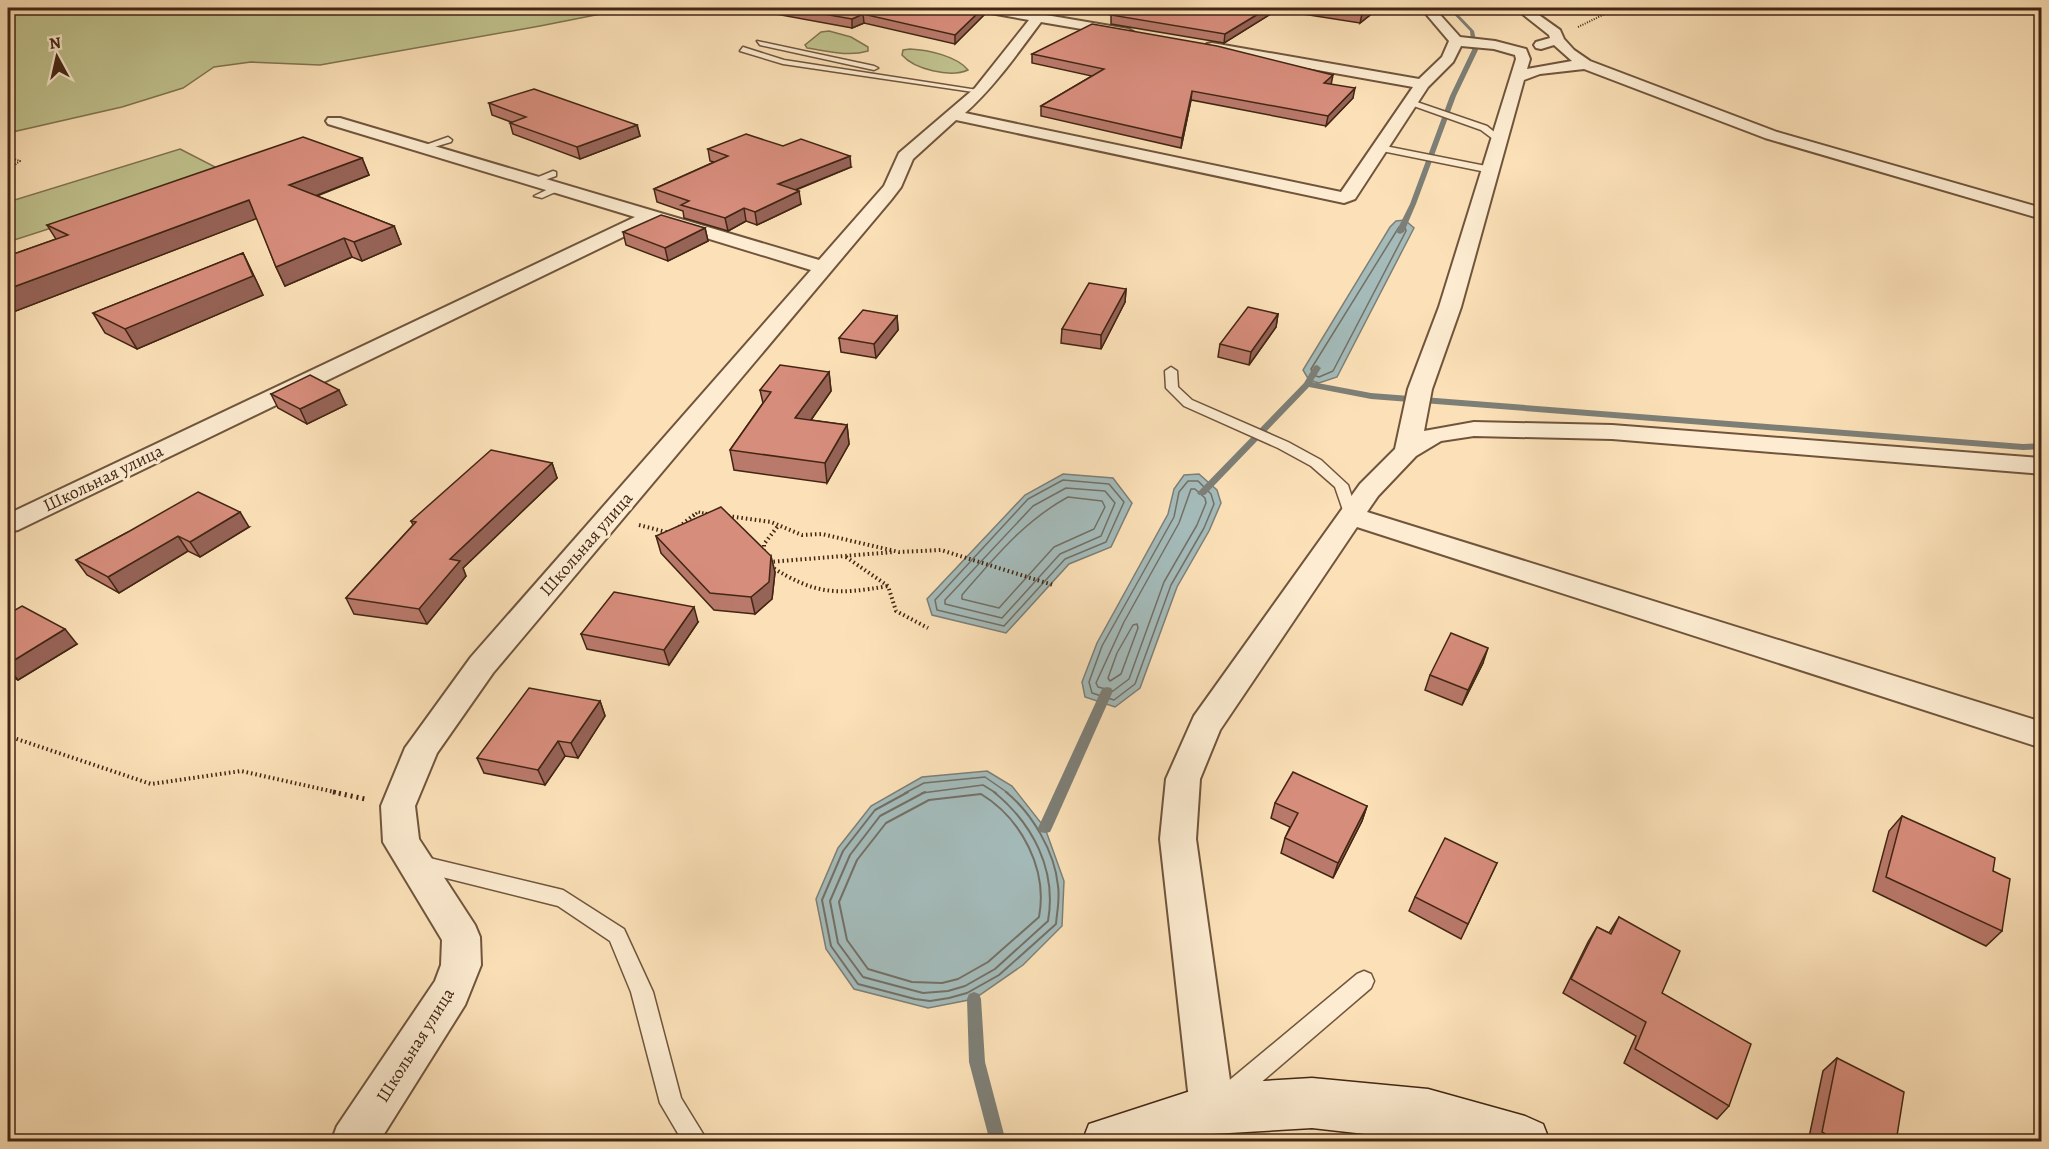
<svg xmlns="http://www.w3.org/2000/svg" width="2049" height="1149" font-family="Alegreya,serif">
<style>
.green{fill:#c0c28e;stroke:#817450;stroke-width:1.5}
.water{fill:#a4bbba;stroke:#7d7f77;stroke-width:1.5}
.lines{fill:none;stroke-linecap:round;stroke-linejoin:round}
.shore-far1{stroke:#737066;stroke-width:1.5}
.shore{stroke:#737066;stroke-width:2}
.stream{fill:#7d7f77;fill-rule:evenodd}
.lane-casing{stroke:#70553c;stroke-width:3}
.street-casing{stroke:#70553c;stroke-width:4}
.secondary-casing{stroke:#422613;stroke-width:3}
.path-far3{stroke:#422613;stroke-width:2;stroke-dasharray:1 1.5;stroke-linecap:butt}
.path-far2{stroke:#422613;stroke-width:3;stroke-dasharray:1.5 2;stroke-linecap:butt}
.path-far1{stroke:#422613;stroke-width:4;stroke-dasharray:1.5 3;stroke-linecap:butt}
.path{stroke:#422613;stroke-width:5;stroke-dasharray:2 4;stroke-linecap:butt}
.lane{fill:#fdecd1;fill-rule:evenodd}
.street{fill:#fdecd1;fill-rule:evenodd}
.secondary{fill:#fdecd1;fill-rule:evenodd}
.wall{fill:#b9796b;stroke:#422613;stroke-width:1.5}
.shaded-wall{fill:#966357;stroke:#422613;stroke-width:1.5}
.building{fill:#d78d7c;stroke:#422613;stroke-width:1.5}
.labels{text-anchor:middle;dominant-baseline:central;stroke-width:6;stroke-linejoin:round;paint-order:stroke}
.street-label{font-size:18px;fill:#422613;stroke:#fdecd1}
</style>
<rect width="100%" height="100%" fill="#fce1b8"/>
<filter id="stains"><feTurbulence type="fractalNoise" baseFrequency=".00333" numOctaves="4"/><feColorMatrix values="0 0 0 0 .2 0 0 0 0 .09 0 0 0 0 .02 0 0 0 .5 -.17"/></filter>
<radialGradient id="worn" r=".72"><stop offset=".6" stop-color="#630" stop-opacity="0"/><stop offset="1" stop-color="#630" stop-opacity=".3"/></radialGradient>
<g class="green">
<polygon points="8,8 631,8 540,26 320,65 251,62 214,67 183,88 122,107 8,133"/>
<path d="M829,31L851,37L868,47V51C848,57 827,51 807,48L805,45L821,32Z"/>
<path d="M910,49C928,50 957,56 968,70C950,78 914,69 902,55L903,50Z"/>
<polygon points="180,149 225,172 8,242 8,202"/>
</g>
<g class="water">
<polygon points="1405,220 1414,228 1337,377 1319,383 1309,380 1303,370 1390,227 1396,221"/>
<polygon points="1063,474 1113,478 1132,503 1111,547 1069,564 1006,633 932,615 927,599 1025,495"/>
<polygon points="1199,474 1217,490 1221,503 1209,531 1177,587 1140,688 1115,707 1085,697 1082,682 1097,643 1168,514 1174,489 1184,475"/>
<polygon points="987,771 1012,786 1045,828 1064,881 1062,926 1023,965 974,999 928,1008 854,989 826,949 816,899 838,848 871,806 922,777"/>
</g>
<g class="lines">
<g class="shore-far1">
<polygon points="1399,227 1405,227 1406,231 1333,371 1319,377 1313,375 1311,369"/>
<polygon points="1063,480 1109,484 1124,502 1106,542 1065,559 1004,626 937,610 935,600 1028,499"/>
<polygon points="1188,481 1198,481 1211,494 1214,504 1204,528 1171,585 1135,684 1114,700 1092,693 1089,682 1102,646 1174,517 1179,492"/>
<polygon points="1066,488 1105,491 1115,503 1101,536 1060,554 1002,618 945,604 945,600 1033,506"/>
<polygon points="1191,489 1195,489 1205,498 1206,503 1197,525 1164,582 1129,679 1113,691 1098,687 1096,683 1124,622 1179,523"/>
<path d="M1068,497L1102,501L1105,507L1094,529L1054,547L999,608L962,599V595C994,558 1024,521 1068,497Z"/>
<polygon points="1137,624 1138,628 1121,674 1110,681 1108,678 1117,653 1133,625"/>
<polyline points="905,793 924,783 985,777 1008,793"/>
<polyline points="922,793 983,785 996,793"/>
</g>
<g class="shore">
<path d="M908,792L875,810L843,851L822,900L831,946L858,984L915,999L930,1001L949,998L967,993L999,975L1056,924C1057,911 1060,899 1058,886C1055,852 1032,813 1006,792"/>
<path d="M925,792L880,816L850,855L830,901L838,943L863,977L923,993L948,991L965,986L995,969L1048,921C1057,870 1033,824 994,792"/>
<path d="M981,794C1022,819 1048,870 1039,917L988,962L958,979L942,983L912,982L868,969L847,940L839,902L857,860L886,823L929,800Z"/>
</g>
<g class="stream">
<polygon points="1448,8 1452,8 1474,31 1478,50 1456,96 1416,204 1404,232 1400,234 1396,232 1410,204 1450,96 1472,50 1470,31"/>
<polygon points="1317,365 1321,368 1312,382 1371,393 2023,444 2042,443 2042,449 2023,450 1371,399 1309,387 1205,495 1199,495 1197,493 1199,491 1304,383 1314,366"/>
<polygon points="1107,687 1111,688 1113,691 1052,828 1050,832 1045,833 1040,832 1038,828 1101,691 1103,688"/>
<polygon points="974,992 979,994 981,999 985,1062 1006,1142 990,1142 969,1062 967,999 969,994"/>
</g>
<defs>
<g id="lane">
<polygon points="757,41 874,66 878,68 874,70 760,45"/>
<polygon points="743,47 784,60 984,91 980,93 783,64 740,51"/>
<polygon points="1411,100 1487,126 1504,140 1497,142 1481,130 1408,104 1407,102"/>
<polygon points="448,137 452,140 451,142 424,150 420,147"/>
<polygon points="1380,145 1491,167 1496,170 1491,173 1377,150 1376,148"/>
<polygon points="553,171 556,172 556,176 536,183 531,180"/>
<polygon points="559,184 562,185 562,189 542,198 534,196"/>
<polygon points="1171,367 1177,371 1178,387 1192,400 1288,442 1321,460 1348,485 1358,516 1356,519 1346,519 1335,487 1311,466 1278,448 1184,406 1166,388 1165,371"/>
<polygon points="417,855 563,890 624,929 653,992 681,1098 708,1142 683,1142 660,1103 631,992 610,941 558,906 410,869 407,863 410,857"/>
<polygon points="1364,971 1371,974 1374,981 1371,988 1236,1104 1228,1107 1220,1104 1217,1096 1220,1088 1357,974"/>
</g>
<path id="street" d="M979,8H1004L1034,13L1038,8H1050L1046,15L1128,29L1135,33L1128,37L1041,22C1017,54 995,86 965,113L1341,192L1413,87L1212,51L1207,50L1205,47L1207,44L1212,43L1419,79L1442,57L1449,41L1421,8H1434L1460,37L1495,41L1526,49L1530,59L1527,69L1572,61L1554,45L1541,49L1536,48L1534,45L1536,42L1550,38L1549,35L1515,8H1529L1560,30L1564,39L1574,50L1590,61L1777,132L2042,208V219L1765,138L1584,69L1540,74L1524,80L1461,307L1432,389L1424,431L1474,422L1612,425L2042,458V474L1612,439L1474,436L1441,441L1416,456L1378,496L1367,512L2042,722V748L1357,527L1220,730L1200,779L1196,839L1234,1109L1227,1124L1212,1131L1197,1124L1190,1109L1160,839L1166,779L1194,716L1360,484L1395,449L1408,389L1439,307L1516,59L1515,55L1494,49L1461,46L1453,62L1428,87L1355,199L1344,203L956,120L913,159L901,187L891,200L493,673L437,753L415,806L419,839L475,925L480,937L481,965L465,1005L379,1142H331L337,1126L435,981L441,965L442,940L383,842L381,806L405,748L471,657L811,270L654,222L18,530L8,532V514L635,217L328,124L326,121L328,118H340L819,260L884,186L899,153L975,88L1029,20L985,12Z"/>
<polygon id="secondary" points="1312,1078 1428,1089 1525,1116 1543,1124 1550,1142 1436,1142 1312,1128 1212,1134 1189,1142 1082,1142 1089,1124 1212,1084"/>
</defs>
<use href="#lane" class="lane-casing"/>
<use href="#street" class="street-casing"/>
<use href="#secondary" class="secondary-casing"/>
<g class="path-far3">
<polyline points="1578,27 1617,8"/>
<polyline points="8,157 20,161 8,170"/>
</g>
<polyline class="path-far2" points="693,516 698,512 711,514"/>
<g class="path-far1">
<polyline points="728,516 771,522 802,535 822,534 899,552 941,550 1053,585"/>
<polyline points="639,525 670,533"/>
<polyline points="679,527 695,514"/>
<polyline points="764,551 764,544 778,526"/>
<polyline points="846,557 888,586 896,611 928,628"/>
<polyline points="769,562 894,552"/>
<path d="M770,566C816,595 836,595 888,586"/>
<polyline points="8,736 151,784 241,771 339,793"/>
</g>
<polyline class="path" points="333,792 365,799"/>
<use href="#lane" class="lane"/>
<use href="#street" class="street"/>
<use href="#secondary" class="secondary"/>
</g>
<g class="wall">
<polygon points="754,8 985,8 985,14 955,44 864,23 852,28 754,10"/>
<polygon points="1105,8 1379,8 1360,23 1277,10 1224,43 1111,24 1111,15 1120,10"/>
<polygon points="1032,54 1331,84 1353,98 1326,126 1191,100 1181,148 1041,116 1041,106 1092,76 1032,63"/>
<polygon points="489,103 637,125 640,136 580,159 513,134 510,123 511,122 492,115"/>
<polygon points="783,146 851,167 796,190 801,204 757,225 746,221 728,231 684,218 683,211 657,202 654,189 714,162 710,161 708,149"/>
<polygon points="362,158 369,175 317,196 394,226 401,244 362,261 352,257 285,286 276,267 257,218 8,314 8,256 56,239 47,225"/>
<polygon points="705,228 708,241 668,261 626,245 623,232"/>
<polygon points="243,253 263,295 137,349 105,333 93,313"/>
<polygon points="1126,289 1125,302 1101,349 1061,343 1062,329"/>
<polygon points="1278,314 1276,327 1249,365 1218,357 1220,344"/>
<polygon points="897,316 898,330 876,358 841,352 839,338"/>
<polygon points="829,372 831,391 811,420 847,425 849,444 827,483 734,470 730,450 763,403 760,390"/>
<polygon points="271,394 346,405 307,424 278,408"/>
<polygon points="552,463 557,478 463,568 466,576 427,624 354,614 346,598 413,525 411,521"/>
<polygon points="249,527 200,557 188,551 119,593 87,575 76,560 128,532"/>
<polygon points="656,536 775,572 772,599 755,614 714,610 661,553"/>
<polygon points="8,614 77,644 18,680 8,674"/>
<polygon points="698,622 669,665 587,649 581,634"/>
<polygon points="1483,663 1462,705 1425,690 1430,675"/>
<polygon points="600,701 605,716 578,758 565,756 545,785 484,773 477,758"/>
<polygon points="1275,803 1367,806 1362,821 1333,878 1281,853 1285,838 1290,827 1271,818"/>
<polygon points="1902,816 1993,871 2002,931 1986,946 1873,891 1889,831"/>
<polygon points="1497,863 1461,939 1409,911 1415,897"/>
<polygon points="1619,917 1662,993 1729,1106 1717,1119 1624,1063 1636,1036 1563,993 1588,942 1597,927 1609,933"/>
<polygon points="1837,1058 1896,1142 1808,1142 1823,1071"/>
</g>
<g class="shaded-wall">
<polygon points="983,8 985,8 985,14 955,44 955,35"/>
<polygon points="1268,8 1277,8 1277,10 1224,43 1225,34"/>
<polygon points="1370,8 1379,8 1360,23 1362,14"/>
<polygon points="863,14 864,23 852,28 852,19"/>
<polygon points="1333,75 1331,85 1324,83"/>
<polygon points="1355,88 1353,98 1326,126 1328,116"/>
<polygon points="1192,91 1191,100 1181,148 1182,138"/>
<polygon points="637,125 640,136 580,159 577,147"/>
<polygon points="850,156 851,167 780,196 778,184"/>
<polygon points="362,158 369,175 297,203 289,185"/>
<polygon points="799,191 801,204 757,225 755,212"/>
<polygon points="249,200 258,218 8,314 8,289"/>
<polygon points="744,208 746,221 728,231 725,218"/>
<polygon points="394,226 401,244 362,261 354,242"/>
<polygon points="705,228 708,241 668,261 665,248"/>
<polygon points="344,238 352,257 285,286 276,267"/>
<polygon points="243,253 263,295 137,349 125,329"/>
<polygon points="1126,289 1125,302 1101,349 1101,335"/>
<polygon points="1278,314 1276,327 1249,365 1251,352"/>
<polygon points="897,316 898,330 876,358 874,344"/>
<polygon points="829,372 831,391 799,437 795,418"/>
<polygon points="339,390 346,405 307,424 300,409"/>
<polygon points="847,425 849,444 827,483 825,463"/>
<polygon points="552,463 557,478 463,568 466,576 427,624 419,609 450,559"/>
<polygon points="240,512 249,527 200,557 190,542"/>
<polygon points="178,536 188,551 119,593 108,577"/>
<polygon points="771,556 775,572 772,599 755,614 751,597"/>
<polygon points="694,607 698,622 669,665 664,650"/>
<polygon points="65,629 77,644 18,680 8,668 8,664"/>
<polygon points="1488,648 1483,663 1462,705 1468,690"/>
<polygon points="600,701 605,716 578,758 571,743"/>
<polygon points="558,741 565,756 545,785 538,770"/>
<polygon points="1367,806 1362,821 1333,878 1338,863"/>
</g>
<g class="building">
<polygon points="789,8 983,8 955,35 863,14 852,19"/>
<polygon points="1126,8 1268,8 1225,34 1111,15"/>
<polygon points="1318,8 1370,8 1362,14"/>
<polygon points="1092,24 1217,46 1333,75 1324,83 1355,88 1328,116 1192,91 1182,138 1041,106 1104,69 1032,54"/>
<polygon points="534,89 637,125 577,147 510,123 526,117 489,103"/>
<polygon points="746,134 783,146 801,139 850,156 778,184 799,191 755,212 744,208 725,218 681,205 689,201 654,189 728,156 708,149"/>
<polygon points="303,137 362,158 289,185 394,226 354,242 344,238 276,267 249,200 8,289 8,256 68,235 47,225"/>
<polygon points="661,215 705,228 665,248 623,232"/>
<polygon points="243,253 253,276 125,329 93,313"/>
<polygon points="1089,283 1126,289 1101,335 1062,329"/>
<polygon points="1248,307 1278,314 1251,352 1220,344"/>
<polygon points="863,310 897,316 874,344 839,338"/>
<polygon points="780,365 829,372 795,418 847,425 825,463 730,450 771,392 760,390"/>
<polygon points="310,375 339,390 300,409 271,394"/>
<polygon points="491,450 552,463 450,559 460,561 419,609 346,598 416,522 411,521"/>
<polygon points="198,492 240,512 190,542 178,536 108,577 76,560 128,532"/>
<polygon points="721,507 771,556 769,582 751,597 710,593 656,536"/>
<polygon points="614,592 694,607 664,650 581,634"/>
<polygon points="22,606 65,629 8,664 8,614"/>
<polygon points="1451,633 1488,648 1468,690 1430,675"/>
<polygon points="529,688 600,701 571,743 558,741 538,770 477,758"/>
<polygon points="1293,772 1367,806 1338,863 1285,838 1298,813 1275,803"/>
<polygon points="1902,816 1995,858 1993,871 2010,879 2002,931 1886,877"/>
<polygon points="1445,838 1497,863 1468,924 1415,897"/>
<polygon points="1619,917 1680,951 1662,993 1751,1044 1729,1106 1635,1049 1646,1022 1571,979 1597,927 1611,934"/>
<polygon points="1837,1058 1904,1092 1896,1142 1838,1142 1822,1132"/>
</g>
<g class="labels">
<g class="street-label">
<text transform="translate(103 478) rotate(-26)">Школьная улица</text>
<text transform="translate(586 544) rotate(-49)">Школьная улица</text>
<text transform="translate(415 1045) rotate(-58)">Школьная улица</text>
</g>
</g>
<rect width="2049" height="1149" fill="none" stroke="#fce1b8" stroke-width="30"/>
<rect x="9" y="9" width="2031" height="1131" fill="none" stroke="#422613" stroke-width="3"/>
<rect x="15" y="15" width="2019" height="1119" fill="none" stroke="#422613" stroke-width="1.5"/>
<g transform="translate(57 57) rotate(352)" stroke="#fdecd1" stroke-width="4.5" paint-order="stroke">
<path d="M0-4.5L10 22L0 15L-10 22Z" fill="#422613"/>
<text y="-9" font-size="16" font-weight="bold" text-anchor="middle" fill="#422613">N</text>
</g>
<rect width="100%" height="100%" filter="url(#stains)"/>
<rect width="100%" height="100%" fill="url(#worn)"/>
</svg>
